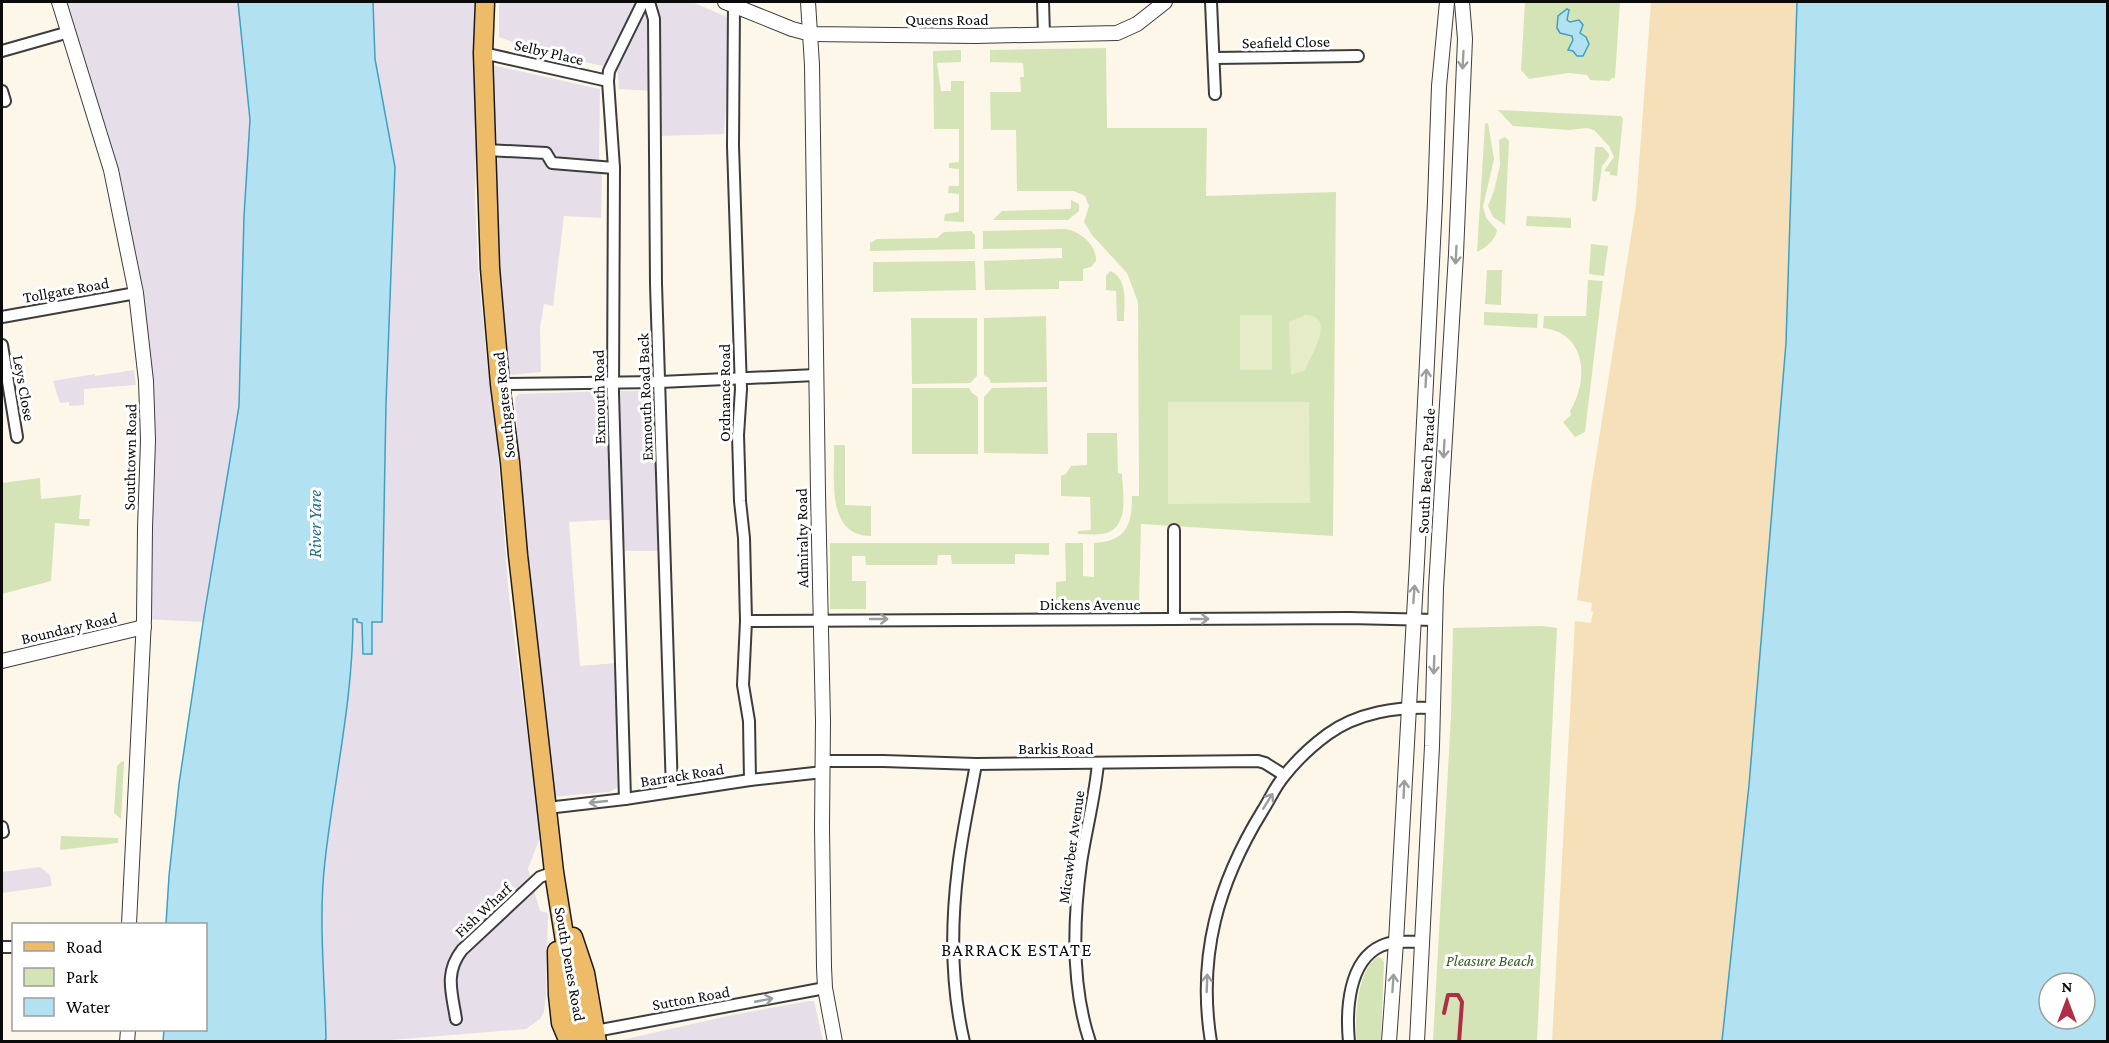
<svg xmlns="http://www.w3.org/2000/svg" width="2109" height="1043" font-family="'Crimson Pro',serif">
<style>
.industrial{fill:#e6dfe9}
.green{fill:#d5e4b6}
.sand{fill:#f6e0b9}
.pitch{fill:#e5ecc7}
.water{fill:#b2e2f1;stroke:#3ea0c2;stroke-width:1.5;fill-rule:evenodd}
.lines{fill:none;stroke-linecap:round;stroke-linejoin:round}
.minor-casing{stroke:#3d3d3d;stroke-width:14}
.tertiary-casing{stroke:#3d3d3d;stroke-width:16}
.primary-casing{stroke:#1b1b1b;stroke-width:21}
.minor{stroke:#fff;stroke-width:10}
.tertiary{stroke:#fff;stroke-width:14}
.primary{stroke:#eebb68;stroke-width:18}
.rail{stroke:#af2e46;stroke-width:4}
.oneway{stroke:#9d9d9d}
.labels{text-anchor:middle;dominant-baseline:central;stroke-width:6;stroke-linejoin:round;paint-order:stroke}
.street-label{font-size:16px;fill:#0a0a0a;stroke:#fff}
.park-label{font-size:16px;font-style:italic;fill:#355c20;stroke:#fff}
.water-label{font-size:18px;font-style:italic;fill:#1e6f91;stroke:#fff}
.neighbourhood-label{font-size:18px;letter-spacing:1.5px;fill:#0a0a0a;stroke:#fff}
</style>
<rect width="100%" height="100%" fill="#fdf7e9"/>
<g class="industrial">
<polygon points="59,2 238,2 250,120 244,216 239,406 203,622 144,619 148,440 128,251"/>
<polygon points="373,2 479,2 475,196 478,267 488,372 493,392 509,596 538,813 539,840 528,869 540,911 548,913 546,997 544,1012 540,1019 526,1029 378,1041 324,1042 326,1039 325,999 321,918 324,862 352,667 353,619 362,622 363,654 372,653 372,622 382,622 386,404 395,167 375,59"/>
<polygon points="499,2 692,2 727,17 729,67 724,134 660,136 657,91 619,89 618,73 603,66 543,53 499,37"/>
<polygon points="492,65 600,89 599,162 602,172 601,218 564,216 553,306 544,304 540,328 541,372 511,375 506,373 496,229"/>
<polygon points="134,370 136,385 84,389 84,405 69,406 69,402 60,403 53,381 95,374 95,376"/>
<polygon points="606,391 656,391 660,551 625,551 622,519 569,522 580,666 616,663 617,788 609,792 552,797 550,793 521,492 515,398 519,394"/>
<polygon points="40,867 50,875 52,886 2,893 2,872"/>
<polygon points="809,1001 814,1001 815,1005 823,1041 617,1041 732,1015"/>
</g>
<g class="green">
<polygon points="1525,2 1620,2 1615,78 1612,78 1609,81 1590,80 1587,75 1568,73 1529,79 1521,70"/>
<path d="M1106,48L1107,128H1207L1206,196L1336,192L1333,536L1141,524L1139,607L1056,606V582L1066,581L1065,543H1083V576L1094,577V543C1126,541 1132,526 1132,496H1139L1138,302L1127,273L1092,235L1084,222L1089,206L1085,196L1074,191H1017L1016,130H991L990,92H1021L1020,77H1024L1023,63L990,62V50Z"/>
<polygon points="961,50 961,62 937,63 941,91 951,91 951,81 964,81 964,222 944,221 945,214 959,212 959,194 948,193 949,186 959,186 959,169 949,168 949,163 959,162 959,129 934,129 933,51"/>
<polygon points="1498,110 1621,116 1623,119 1617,176 1610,175 1610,172 1604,171 1614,157 1609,146 1594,130 1587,128 1569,130 1513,126"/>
<path d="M1488,123L1494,159L1483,207L1486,218L1497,230C1496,239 1486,248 1477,252L1485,124Z"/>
<polygon points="1505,137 1509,141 1505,225 1493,217 1488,206 1494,191 1500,165 1499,140"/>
<polygon points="1595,147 1603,147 1609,154 1609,157 1602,166 1597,200 1594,202 1592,200"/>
<polygon points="1071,200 1079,204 1079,211 1068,220 993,220 1002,211 1071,209"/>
<polygon points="1527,216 1571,218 1571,228 1526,226"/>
<path d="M1065,229C1080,231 1097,245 1096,261L1091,267L1083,269V281H1059V289L985,290L984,261L1062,258V248L983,249V231Z"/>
<polygon points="971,231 975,235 975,249 870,251 870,243 877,239 937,238 944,232"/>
<polygon points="1591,244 1608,246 1604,276 1589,274"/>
<polygon points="975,261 976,290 873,292 873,262"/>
<polygon points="1487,270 1502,270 1501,305 1485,304"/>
<path d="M1110,271C1129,278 1124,305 1124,321H1117L1116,291L1106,290V276Z"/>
<path d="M1588,280L1603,281L1585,432L1575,437L1563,422L1571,415L1570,411C1589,381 1587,333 1543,328L1544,316H1586Z"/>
<polygon points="1484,312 1538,314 1537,328 1484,325"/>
<polygon points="1046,316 1047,382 991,383 989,378 984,375 984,318"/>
<polygon points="911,318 977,318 977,376 970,383 912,384"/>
<polygon points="1047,387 1048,454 984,453 984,397 992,388"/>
<polygon points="912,388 969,388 972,393 978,397 978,454 912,454"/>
<path d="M1087,433H1117L1118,473L1122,474C1123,494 1130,530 1102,534C1094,535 1086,534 1078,534V531L1091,530L1090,497L1061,496V476L1066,474L1071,466L1087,465Z"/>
<path d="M834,445H845V505L871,506V536C825,536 835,476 834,445Z"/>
<polygon points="40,478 41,499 81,495 79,519 90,519 89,526 55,523 51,581 2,594 2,483"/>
<polygon points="830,543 1049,543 1049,555 1015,554 1015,564 952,564 951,555 938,555 937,565 866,565 865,556 852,556 852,581 866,581 866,609 830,609"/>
<polygon points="1542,626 1557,628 1537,1041 1433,1041 1451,716 1453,628"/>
<polygon points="124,761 124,763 121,819 114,813 117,766 121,762"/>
<polygon points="61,836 118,838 118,843 60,850"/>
<path d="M1378,957L1381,958L1384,962L1381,1041H1357C1354,1020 1357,969 1378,957Z"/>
</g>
<polygon class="sand" points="1651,2 1876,2 1771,1041 1552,1042 1575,621 1591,623 1593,612 1591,611 1592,603 1577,600 1591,489 1636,205"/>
<g class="pitch">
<rect x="1240" y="315" width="32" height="55"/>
<path d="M1305,315C1337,315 1312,354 1305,370L1291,375L1289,322Z"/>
<polygon points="1168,402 1309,402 1310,503 1168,504"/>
</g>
<g class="water">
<path d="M238,2H373L375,59L395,167L386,404L382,622H372V654H363L362,623L357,622V619H353C353,700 334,780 325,861C318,920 325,980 326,1039L324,1041H163L164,1030H206V924H166L169,876L179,784L204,616L239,406L244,216L250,120Z"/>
<path d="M1797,2H2107V1041H1722L1749,785L1786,343ZM2049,983H2085V1019H2049Z"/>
<polygon points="1567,9 1569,10 1567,20 1570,22 1579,20 1583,25 1580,33 1586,37 1589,44 1583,56 1577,56 1573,51 1568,50 1573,40 1572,36 1560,33 1557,28 1558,16"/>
</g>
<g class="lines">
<defs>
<g id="minor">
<polyline points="649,2 654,19 656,284 672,791"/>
<polyline points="1043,2 1044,35"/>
<polyline points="1211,2 1215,94"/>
<polyline points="734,5 733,146 741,389 738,435 740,501 744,538 746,621 743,685 749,721 750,780"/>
<polyline points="2,51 69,32"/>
<polyline points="483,53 608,81"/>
<polyline points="1214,58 1358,56"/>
<polyline points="2,91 5,101"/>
<polyline points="486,150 546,153 552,163 614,168"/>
<polyline points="2,317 136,293"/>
<polyline points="2,345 17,437"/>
<polyline points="500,384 660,382 816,375"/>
<polyline points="1174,530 1174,619"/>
<polyline points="746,621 1349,618 1435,620"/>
<polyline points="823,761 883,761 976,764 1258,761 1265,763 1284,775"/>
<polyline points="625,799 613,394 614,168 608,81 609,71 643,2"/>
<polyline points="547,808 625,799 750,780 823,772"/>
<polyline points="2,827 3,832"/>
<polyline points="2,947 14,947"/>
<path d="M456,1019C452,993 444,973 462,950L540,877L554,872"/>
<polyline points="590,1032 825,988"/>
<path d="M964,1042C951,986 951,924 958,868C962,833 970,798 976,764"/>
<path d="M1090,1042C1071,986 1073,922 1081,863C1086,830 1095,797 1098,763"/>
<path d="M1211,1042C1197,956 1218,883 1263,810C1270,799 1276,785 1285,775C1296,761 1313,745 1328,734C1357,713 1398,706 1433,708"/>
<path d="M1349,1042C1346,1011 1348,961 1381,946C1394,940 1408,942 1422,942"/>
</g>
<g id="tertiary">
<polyline points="59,2 111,170 136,293 146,381 148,440 145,528 144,619 129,924"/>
<polyline points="725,2 792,29 811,34 975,36 1117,33 1137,24 1165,2"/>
<polyline points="808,2 812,65 818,493 823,721 822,827 824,967 825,988 835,1042"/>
<polyline points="2,661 144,627"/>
<polyline points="127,1042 128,1030"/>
<polyline points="1389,1042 1396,942 1417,562 1435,202 1439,86 1447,2"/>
<polyline points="1417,1042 1432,746 1436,588 1456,254 1465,39 1462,2"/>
</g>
<g id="primary">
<polyline points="485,2 483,53 490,268 500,384 510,462 518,555 554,872 573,992 583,1042"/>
<polyline points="573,937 585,973 597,1042"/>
<polyline points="557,951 558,995 561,1023 569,1042"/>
</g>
</defs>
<use href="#minor" class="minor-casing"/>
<use href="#tertiary" class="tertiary-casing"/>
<use href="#primary" class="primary-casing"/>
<use href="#minor" class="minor"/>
<use href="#tertiary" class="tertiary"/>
<use href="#primary" class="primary"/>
<polyline class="rail" points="1444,1013 1448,995 1458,995 1462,1002 1459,1042"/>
</g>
<defs><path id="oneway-shaft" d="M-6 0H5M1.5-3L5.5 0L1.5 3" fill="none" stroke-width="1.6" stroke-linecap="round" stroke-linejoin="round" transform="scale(1.5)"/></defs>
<g class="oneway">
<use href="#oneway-shaft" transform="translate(1463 60) rotate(93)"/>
<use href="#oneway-shaft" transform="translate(1456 255) rotate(93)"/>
<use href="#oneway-shaft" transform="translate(1426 378) rotate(-87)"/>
<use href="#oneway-shaft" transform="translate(1444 449) rotate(93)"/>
<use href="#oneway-shaft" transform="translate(1414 594) rotate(-86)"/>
<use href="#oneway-shaft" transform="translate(879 619)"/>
<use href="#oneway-shaft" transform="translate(1200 619)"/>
<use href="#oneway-shaft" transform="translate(1434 665) rotate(92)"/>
<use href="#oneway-shaft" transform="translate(1404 789) rotate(-87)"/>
<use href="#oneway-shaft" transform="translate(1268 801) rotate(-58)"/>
<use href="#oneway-shaft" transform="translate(598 802) rotate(174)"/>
<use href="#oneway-shaft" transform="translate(1207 983) rotate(-88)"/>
<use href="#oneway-shaft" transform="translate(1393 983) rotate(-86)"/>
<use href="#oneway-shaft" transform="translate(764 1000) rotate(-11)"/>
</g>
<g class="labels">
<g class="street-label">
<text x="947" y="19">Queens Road</text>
<text transform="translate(1286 42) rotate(-1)">Seafield Close</text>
<text transform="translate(549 52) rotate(13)">Selby Place</text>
<text transform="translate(66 290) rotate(-10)">Tollgate Road</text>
<text transform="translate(24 388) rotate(80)">Leys Close</text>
<text transform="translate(724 393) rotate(-90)">Ordnance Road</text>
<text transform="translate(599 397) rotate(-91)">Exmouth Road</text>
<text transform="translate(645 397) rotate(-92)">Exmouth Road Back</text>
<text transform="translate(504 405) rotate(-96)">Southgates Road</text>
<text transform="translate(130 457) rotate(-89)">Southtown Road</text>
<text transform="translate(1426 471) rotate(-87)">South Beach Parade</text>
<text transform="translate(802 538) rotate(-91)">Admiralty Road</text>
<text x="1090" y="604">Dickens Avenue</text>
<text transform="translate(69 628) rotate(-13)">Boundary Road</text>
<text x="1056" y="748">Barkis Road</text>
<text transform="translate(682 775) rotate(-9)">Barrack Road</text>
<text transform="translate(1071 847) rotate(-82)">Micawber Avenue</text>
<text transform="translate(483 910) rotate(-43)">Fish Wharf</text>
<text transform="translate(570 964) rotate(80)">South Denes Road</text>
<text transform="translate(691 998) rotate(-10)">Sutton Road</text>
</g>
<g class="park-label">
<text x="1490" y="960">Pleasure Beach</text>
</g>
<g class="water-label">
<text transform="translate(315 524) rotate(-90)">River Yare</text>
</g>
<g class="neighbourhood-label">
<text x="1017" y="950">BARRACK ESTATE</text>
</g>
</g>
<rect width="2109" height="1043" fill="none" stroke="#0a0a0a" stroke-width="6"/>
<rect x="12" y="923" width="195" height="108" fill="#ffffff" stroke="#9d9d9d" stroke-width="1.5"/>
<rect x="24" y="942" width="30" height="9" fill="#eebb68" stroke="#9d9d9d" stroke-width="1.5"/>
<text x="66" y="953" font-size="18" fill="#0a0a0a">Road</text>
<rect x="24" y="968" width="30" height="18" fill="#d5e4b6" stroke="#9d9d9d" stroke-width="1.5"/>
<text x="66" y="983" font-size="18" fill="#0a0a0a">Park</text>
<rect x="24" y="998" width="30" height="18" fill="#b2e2f1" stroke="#9d9d9d" stroke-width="1.5"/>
<text x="66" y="1013" font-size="18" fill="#0a0a0a">Water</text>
<g transform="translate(2067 1001)"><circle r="28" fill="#ffffff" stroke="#9d9d9d" stroke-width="1.5"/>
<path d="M0-4.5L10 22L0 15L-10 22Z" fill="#af2e46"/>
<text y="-9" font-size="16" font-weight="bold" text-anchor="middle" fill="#0a0a0a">N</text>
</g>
</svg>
